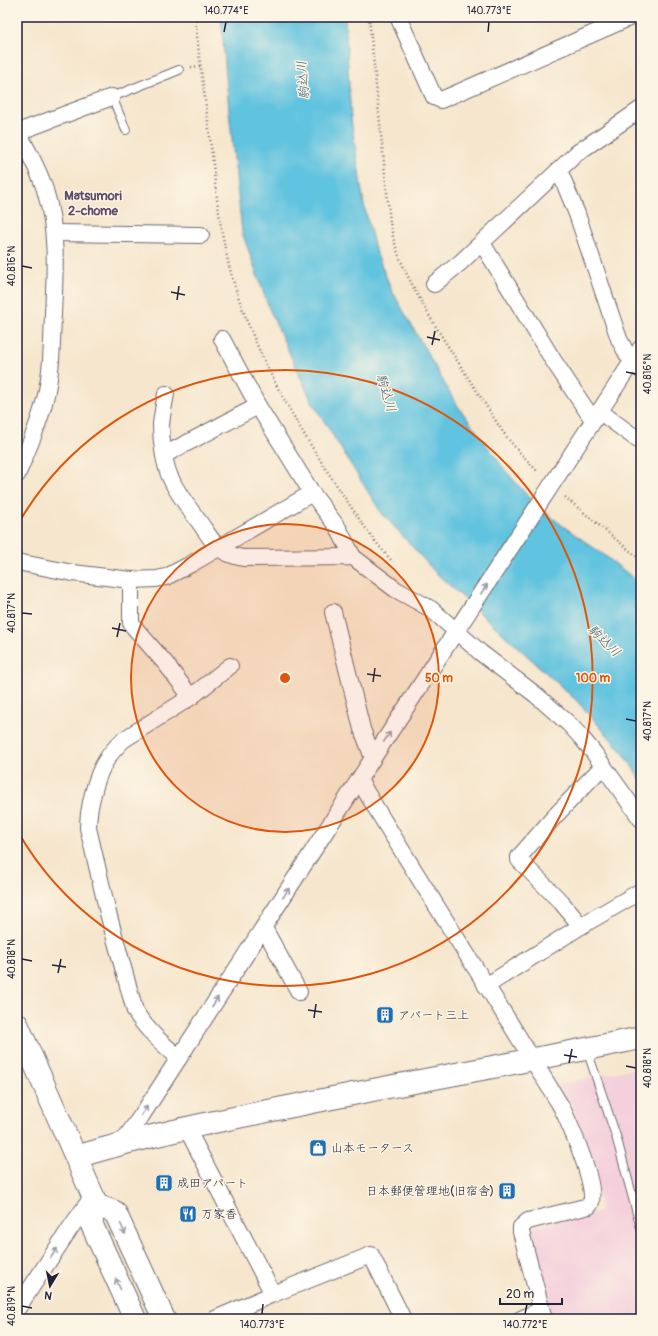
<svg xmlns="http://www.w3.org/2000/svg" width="658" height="1336" font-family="Pangolin,'Klee One',sans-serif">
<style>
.built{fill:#f4cfdc}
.water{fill:#60c3df;stroke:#41728d}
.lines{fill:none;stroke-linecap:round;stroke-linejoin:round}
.lane-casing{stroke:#6c676e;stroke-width:10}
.street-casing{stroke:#6c676e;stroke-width:18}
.secondary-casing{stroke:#6c676e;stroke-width:24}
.path{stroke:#6c676e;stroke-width:2.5;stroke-dasharray:1 3;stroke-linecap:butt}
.lane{stroke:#fff;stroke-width:8}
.street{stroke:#fff;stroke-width:16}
.secondary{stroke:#fff;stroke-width:22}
.oneway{stroke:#9c9ca7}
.ticks{fill:none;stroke:#22223b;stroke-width:1.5}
.ring{fill:none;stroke:#de560e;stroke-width:2}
.labels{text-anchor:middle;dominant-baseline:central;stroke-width:3;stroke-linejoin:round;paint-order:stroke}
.poi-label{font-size:12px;fill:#22223b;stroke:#fcf5e5;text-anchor:start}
.water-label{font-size:13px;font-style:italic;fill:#385a74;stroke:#fcf5e5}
.neighbourhood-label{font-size:13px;font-weight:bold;fill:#5d4968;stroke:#fcf5e5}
.centre{fill:#de560e;stroke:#fcf5e5;stroke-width:2}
.ring-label{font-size:12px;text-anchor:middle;font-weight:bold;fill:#de560e;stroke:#fcf5e5;stroke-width:3;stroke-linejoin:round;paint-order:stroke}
.neatline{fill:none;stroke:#22223b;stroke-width:1.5}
.ticks-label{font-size:10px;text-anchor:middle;fill:#22223b}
</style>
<rect width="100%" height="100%" fill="#fcf5e5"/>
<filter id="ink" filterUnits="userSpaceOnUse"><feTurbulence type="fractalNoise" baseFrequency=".025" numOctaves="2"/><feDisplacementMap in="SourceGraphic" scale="8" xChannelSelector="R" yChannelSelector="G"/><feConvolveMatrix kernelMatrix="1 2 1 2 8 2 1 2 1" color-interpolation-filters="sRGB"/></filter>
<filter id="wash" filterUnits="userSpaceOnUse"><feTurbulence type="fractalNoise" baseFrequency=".012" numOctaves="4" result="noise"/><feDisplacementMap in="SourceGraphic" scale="16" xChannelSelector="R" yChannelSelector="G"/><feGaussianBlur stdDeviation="0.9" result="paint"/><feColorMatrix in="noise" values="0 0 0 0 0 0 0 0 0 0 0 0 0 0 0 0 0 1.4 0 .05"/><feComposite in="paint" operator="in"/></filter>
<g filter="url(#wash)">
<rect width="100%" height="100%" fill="#f6e6cd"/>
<polygon class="built" points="641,1067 641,1319 549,1319 528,1234 533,1227 601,1212 597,1186 556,1085"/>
<polygon class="water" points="221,17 345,17 351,119 364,205 375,249 391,289 455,402 505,470 534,503 563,526 604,555 641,584 641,780 624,754 577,701 436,573 380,511 312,402 270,311 242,232 229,111"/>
</g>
<g filter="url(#ink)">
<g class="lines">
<defs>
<g id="lane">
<polyline points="126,130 112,97 179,70"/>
<polyline points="587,1050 616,1136 641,1228"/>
</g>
<g id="street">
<polyline points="400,17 399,19 434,97 441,100 631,17"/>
<path d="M17,130C27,150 39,169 45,190C58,231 55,272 53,314C52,341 52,368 46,395C40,422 28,449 17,475"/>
<polyline points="18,132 112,97"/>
<polyline points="559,170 577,214 619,339 627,354 641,370"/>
<polyline points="54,233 201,235"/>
<polyline points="482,243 553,360 593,420"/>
<polyline points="434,284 461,262 577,153 641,109"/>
<polyline points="222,339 258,406 312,493 338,528 353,557"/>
<path d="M166,394C164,404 162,415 161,425C161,440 164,465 171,479C178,495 190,509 200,523C214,543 217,553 243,558L353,557L395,589L431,609L481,653L536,695L569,724L581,737L594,753L641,819"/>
<polyline points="599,411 641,442"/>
<polyline points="164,455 258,406"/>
<polyline points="17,562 73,573 131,580 156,579 166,577 191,564 312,493"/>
<polyline points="131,580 131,623 133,626 166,664 191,697"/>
<polyline points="333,612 362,729 373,758"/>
<path d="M359,780C425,891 496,998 562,1108C569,1123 602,1195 589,1206L528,1221L521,1227V1232L544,1319"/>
<polyline points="581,926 561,902 519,860 519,857 555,816 603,766"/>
<polyline points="264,928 299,992"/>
<polyline points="486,986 581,926 641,891"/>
<path d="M179,1058C163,1044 146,1030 135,1011L108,913L88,828C88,808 96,775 107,759C111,752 117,746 123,740L191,697L230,666"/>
<polyline points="186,1127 273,1294"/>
<polyline points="122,1143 142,1115 373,758 641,348"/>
<polyline points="17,1309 71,1227 93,1196"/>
<polyline points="215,1319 273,1294 371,1255 403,1319"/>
<polyline points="521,1319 541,1310"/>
</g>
<g id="secondary">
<polyline points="17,1024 93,1196 96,1205 91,1223 135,1319"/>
<path d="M76,1157C151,1134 227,1119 303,1104C415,1081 528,1061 641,1038"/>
<polyline points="96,1205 115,1212 164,1319"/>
</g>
</defs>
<use href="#lane" class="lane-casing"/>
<use href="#street" class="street-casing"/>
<use href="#secondary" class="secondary-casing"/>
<g class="path">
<path d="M195,17C199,60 206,103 211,146C216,191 220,236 233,280C255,355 296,424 339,489C356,514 372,540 393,562"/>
<path d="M369,17L390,222C396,259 412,285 430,317C452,354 476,389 499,426C510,443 524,457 538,472"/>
<polyline points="191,67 201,66"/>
<polyline points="565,497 641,560"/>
</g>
<use href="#lane" class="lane"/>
<use href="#street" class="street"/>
<use href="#secondary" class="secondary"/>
</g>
<defs><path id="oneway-shaft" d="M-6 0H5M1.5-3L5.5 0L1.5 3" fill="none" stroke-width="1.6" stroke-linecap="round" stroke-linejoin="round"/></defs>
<g class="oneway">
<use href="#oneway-shaft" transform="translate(484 589) rotate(-57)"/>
<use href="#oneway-shaft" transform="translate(387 737) rotate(-56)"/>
<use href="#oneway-shaft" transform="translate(286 893) rotate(-57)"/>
<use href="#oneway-shaft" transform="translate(215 1002) rotate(-57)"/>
<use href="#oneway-shaft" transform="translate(144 1111) rotate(-56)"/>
<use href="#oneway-shaft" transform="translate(123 1229) rotate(66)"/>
<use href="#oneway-shaft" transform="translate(54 1253) rotate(-57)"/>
<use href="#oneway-shaft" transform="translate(118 1284) rotate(-115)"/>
</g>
</g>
<path class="ticks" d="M224,32L226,22M488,32L489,22M22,266L32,268M171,292L185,295M177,300L179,286M427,337L440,340M432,345L435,331M626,372L636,374M22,613L32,614M112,628L126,631M117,637L120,623M367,674L381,676M373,682L375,668M626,719L636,721M22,959L32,961M52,965L66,967M58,973L61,959M308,1010L322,1012M314,1018L316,1004M564,1055L577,1057M569,1063L572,1049M626,1066L636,1068M22,1306L32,1308M262,1314L263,1304M525,1314L527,1304"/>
<circle cx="285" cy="678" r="154" fill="#de560e" fill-opacity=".12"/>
<g class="ring">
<circle cx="285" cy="678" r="154"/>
<path d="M18 524A308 308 0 1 1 18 832"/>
</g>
<defs>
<symbol id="building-square" viewBox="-11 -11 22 22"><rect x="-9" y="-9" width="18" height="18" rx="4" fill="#1f6fb2" stroke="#fcf5e5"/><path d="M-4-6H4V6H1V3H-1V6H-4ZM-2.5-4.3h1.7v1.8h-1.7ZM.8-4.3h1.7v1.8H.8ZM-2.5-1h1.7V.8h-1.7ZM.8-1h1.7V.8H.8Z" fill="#fff"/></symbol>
<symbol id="shop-square" viewBox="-11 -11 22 22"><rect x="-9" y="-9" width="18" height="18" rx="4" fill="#1f6fb2" stroke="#fcf5e5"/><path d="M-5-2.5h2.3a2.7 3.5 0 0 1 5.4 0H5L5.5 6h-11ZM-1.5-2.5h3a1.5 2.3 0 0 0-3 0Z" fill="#fff"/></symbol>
<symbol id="restaurant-square" viewBox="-11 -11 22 22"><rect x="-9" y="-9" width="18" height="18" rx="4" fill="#1f6fb2" stroke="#fcf5e5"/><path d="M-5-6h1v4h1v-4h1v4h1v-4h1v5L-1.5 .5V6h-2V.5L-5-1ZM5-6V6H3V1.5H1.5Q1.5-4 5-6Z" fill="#fff"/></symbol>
</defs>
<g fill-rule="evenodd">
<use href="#building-square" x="375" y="1005" width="20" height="20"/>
<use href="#shop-square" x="308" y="1138" width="20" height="20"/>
<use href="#building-square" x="154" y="1173" width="20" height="20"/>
<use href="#building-square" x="497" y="1181" width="20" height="20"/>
<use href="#restaurant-square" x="178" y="1204" width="20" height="20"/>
</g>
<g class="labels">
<g class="poi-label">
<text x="398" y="1015">アパート三上</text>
<text x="331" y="1148">山本モータース</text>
<text x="177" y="1183">成田アパート</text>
<text x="494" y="1191" text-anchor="end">日本郵便管理地(旧宿舎)</text>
<text x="201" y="1214">万家香</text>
</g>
<g class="water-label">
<text transform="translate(303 80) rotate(-95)">駒込川</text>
<text transform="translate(386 393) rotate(73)">駒込川</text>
<text transform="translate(604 641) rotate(44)">駒込川</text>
</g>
<g class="neighbourhood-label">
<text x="93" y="196">Matsumori<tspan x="93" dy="15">2-chome</tspan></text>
</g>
</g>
<circle cx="285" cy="678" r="6" class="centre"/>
<g class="ring-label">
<text x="439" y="682">50 m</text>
<text x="593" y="682">100 m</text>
</g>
<rect width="658" height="1336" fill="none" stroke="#fcf5e5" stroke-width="44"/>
<g transform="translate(50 1286) rotate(190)" stroke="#fcf5e5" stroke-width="3" paint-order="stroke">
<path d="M0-3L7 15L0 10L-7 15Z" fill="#22223b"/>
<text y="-6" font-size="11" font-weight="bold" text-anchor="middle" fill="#22223b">N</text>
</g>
<path d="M500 1298v6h62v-6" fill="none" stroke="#22223b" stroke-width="2"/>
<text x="506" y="1298" font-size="12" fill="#22223b" stroke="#fcf5e5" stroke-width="3" paint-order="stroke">20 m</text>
<rect x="22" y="22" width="614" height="1292" class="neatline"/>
<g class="ticks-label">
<text x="226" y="14">140.774°E</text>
<text x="489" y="14">140.773°E</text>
<text transform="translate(11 266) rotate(-90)" y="4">40.816°N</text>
<text transform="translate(647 374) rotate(-90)" y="4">40.816°N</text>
<text transform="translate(11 613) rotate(-90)" y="4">40.817°N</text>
<text transform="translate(647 721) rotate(-90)" y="4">40.817°N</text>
<text transform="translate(11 959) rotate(-90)" y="4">40.818°N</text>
<text transform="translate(647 1068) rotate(-90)" y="4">40.818°N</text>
<text transform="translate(11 1306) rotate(-90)" y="4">40.819°N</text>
<text x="262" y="1328">140.773°E</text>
<text x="525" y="1328">140.772°E</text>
</g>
</svg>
